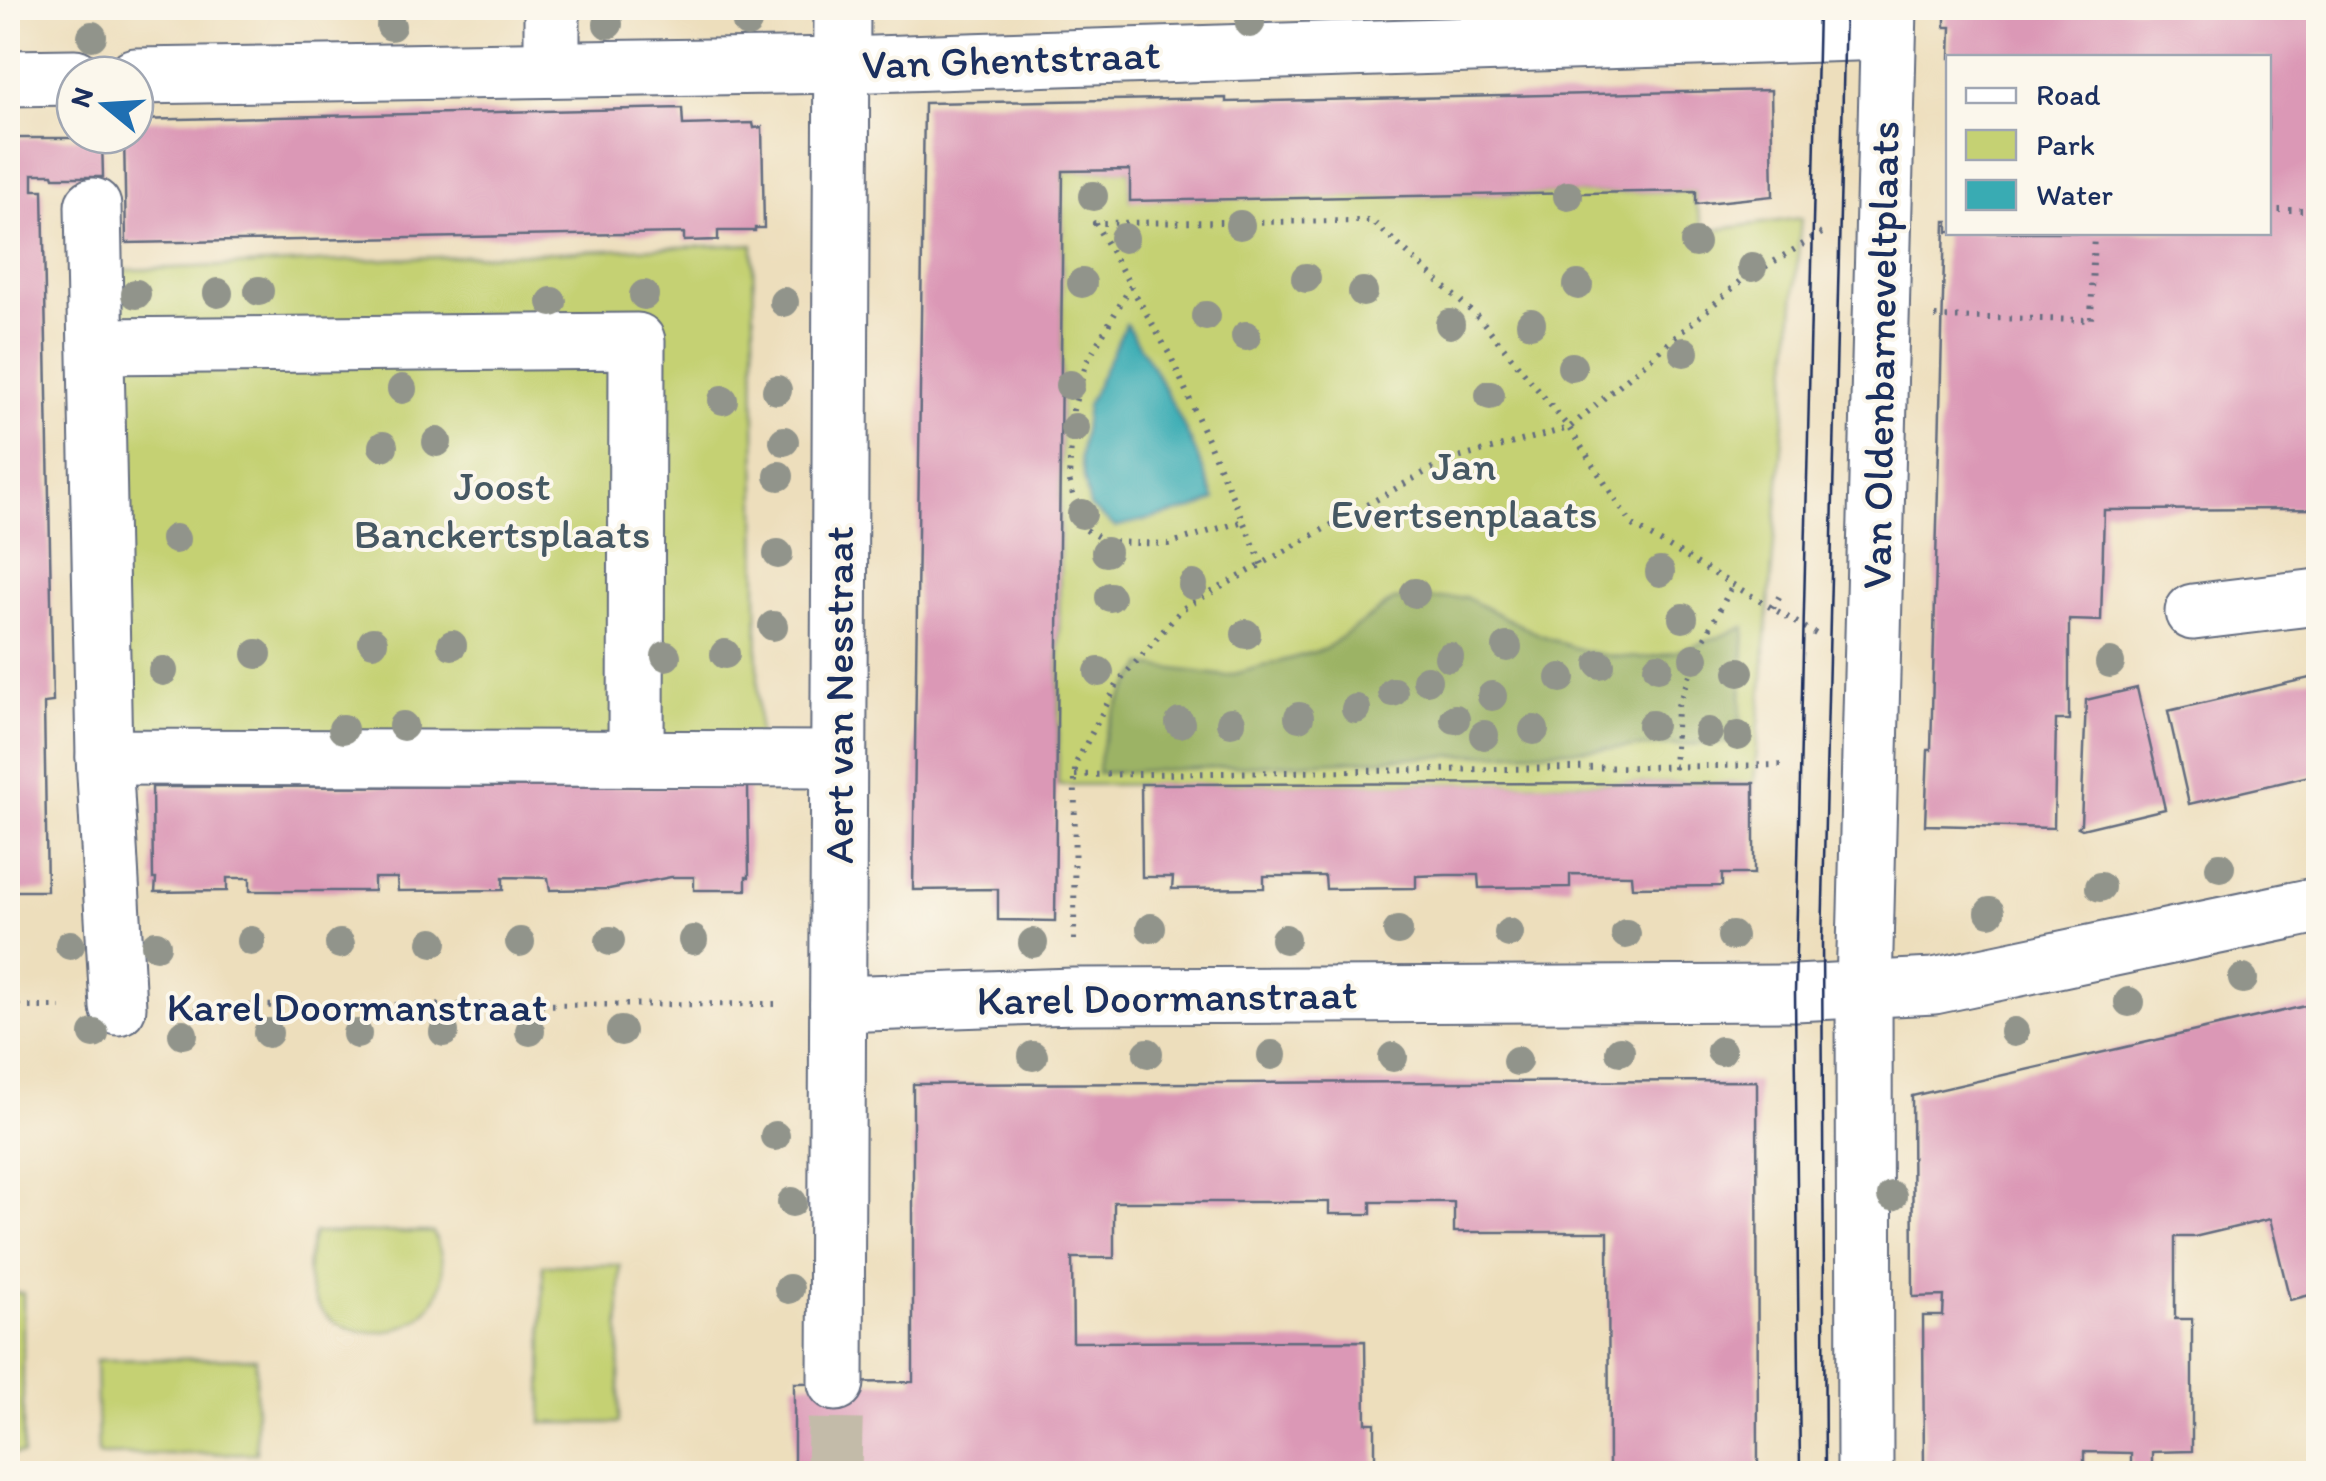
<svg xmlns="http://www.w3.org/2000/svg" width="2326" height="1481" font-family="Itim,sans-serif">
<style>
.green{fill:#c5d173;stroke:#708068;stroke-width:2.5}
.forest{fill:#9cb365;stroke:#5c7162;stroke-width:2.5}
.water{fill:#39abb3;stroke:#2a6d88;stroke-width:2.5}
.building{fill:#db98b6}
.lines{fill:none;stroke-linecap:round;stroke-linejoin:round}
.minor-tunnel{stroke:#c3bba9;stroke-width:55;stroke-dasharray:55 28;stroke-linecap:butt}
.minor-casing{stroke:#646c7f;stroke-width:59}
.path{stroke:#646c7f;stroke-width:6;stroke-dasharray:2.5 8;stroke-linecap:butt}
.minor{stroke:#fff;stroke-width:55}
.tram{stroke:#1b2f5e;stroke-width:2.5}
.tree{fill:#91948b}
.labels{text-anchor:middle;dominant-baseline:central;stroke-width:8;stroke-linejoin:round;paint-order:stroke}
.street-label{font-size:42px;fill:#1b2f5e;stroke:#fbf7ec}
.park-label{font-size:42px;fill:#465863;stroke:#fbf7ec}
</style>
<rect width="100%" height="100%" fill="#fbf7ec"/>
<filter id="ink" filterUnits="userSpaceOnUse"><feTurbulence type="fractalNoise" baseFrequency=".01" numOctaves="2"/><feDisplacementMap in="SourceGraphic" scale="20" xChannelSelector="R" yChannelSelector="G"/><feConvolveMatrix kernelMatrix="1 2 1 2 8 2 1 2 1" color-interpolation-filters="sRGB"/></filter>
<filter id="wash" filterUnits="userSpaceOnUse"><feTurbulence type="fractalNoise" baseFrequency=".0048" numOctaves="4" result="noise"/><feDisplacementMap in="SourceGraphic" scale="40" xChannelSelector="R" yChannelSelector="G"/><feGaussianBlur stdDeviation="2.25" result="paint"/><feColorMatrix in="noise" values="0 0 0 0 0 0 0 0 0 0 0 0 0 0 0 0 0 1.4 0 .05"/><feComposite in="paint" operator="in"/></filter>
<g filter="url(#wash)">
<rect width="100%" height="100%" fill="#eddebc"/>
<g class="green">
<polygon points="1130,170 1130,200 1696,191 1695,201 1705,231 1801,218 1754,783 1058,785 1063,171"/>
<polygon points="753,244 759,762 97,769 79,272"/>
<path d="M433,1232C490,1356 268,1375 314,1233Z"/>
<polygon points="543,1265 620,1265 619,1423 542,1423"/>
<rect x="8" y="1293" width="15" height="161"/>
<polygon points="256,1358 256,1453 98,1455 96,1360"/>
</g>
<path class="forest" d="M1465,597C1528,629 1597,672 1671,653C1696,646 1721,636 1745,627L1739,742L1098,773C1100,731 1120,698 1144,665L1227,676L1325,649L1394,600Z"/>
<path class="water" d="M1126,324C1163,381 1192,437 1215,500L1193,509L1115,527L1090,507L1080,459L1087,405Z"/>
<g id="blocks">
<g class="building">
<polygon points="1945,8 2318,8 2318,509 2104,510 2101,621 2069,620 2069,720 2056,720 2054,828 1925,825 1928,750 1931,750 1945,221 1948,221 1948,232 2268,232 2268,58 1950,58 1951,27 1945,27"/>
<polygon points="1771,90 1773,196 1696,204 1696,191 1130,201 1130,170 1063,171 1055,921 998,920 998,889 913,890 924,103 1226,98 1226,102"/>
<polygon points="682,108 683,125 753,123 754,128 762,127 764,228 755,228 755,231 718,231 718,240 684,241 684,233 126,243 124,135 135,135 135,120"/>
<polygon points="8,138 102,138 103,177 54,177 53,174 33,174 33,190 43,190 53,702 44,703 47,891 8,891"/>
<polygon points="2318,676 2318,774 2189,804 2168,711"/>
<polygon points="2137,688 2165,809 2082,829 2078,827 2081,824 2086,700"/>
<polygon points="1754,783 1754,874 1722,874 1722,886 1632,887 1631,875 1570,874 1570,887 1479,888 1478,875 1446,875 1416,876 1416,888 1326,889 1325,876 1264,876 1264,888 1172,889 1173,877 1142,877 1141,784"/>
<polygon points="748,786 749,877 746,877 746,890 694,890 694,877 671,877 609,889 550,890 548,878 503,877 503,890 398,891 397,878 374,878 374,891 250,891 250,878 227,878 227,891 155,892 156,879 153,879 152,787"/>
<polygon points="2318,1003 2318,1293 2290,1300 2270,1219 2194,1237 2175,1237 2175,1319 2192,1319 2192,1451 2152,1452 2152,1474 2131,1474 2131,1453 2084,1452 2084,1474 1924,1474 1923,1316 1943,1316 1944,1296 1913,1297 1912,1096"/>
<polygon points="1757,1081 1758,1474 1609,1474 1608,1232 1454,1232 1454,1202 1371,1202 1371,1214 1329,1214 1329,1202 1114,1202 1114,1258 1072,1258 1073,1342 1365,1341 1366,1423 1375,1423 1375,1474 794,1474 794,1383 913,1382 913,1084"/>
</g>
</g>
</g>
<g filter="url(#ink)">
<use href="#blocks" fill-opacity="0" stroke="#646c7f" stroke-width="2.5"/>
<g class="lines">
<polyline class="minor-tunnel" points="834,1474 836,1383"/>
<defs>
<g id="minor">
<polyline points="552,69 552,8"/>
<polyline points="135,76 842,65 1887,32"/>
<polyline points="8,78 75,77"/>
<polyline points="93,206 104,757 838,759"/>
<polyline points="96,346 637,341 636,758"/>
<polyline points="2193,612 2318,597"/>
<polyline points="104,757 118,1007"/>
<polyline points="838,1004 1074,996 1795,993 1934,986 2318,905"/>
<polyline points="836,1383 842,8"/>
<polyline points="1865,1474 1864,989 1889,8"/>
</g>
</defs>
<use href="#minor" class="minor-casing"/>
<g class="path">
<polyline points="2268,210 2318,210"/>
<polyline points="1131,286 1087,361 1073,410 1069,479 1081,527 1107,542 1168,544 1243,521"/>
<polyline points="1935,317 2091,320 2094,232"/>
<polyline points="1262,564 1171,357 1095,223 1372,221 1482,321 1569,428 1632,525 1816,634"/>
<polyline points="1773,608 1780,595"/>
<polyline points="1674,769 1677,708 1704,639 1733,585"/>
<polyline points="1075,775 1782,765"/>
<polyline points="1074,940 1075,765 1118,683 1182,609 1443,462 1569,428 1741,281 1827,230"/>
<polyline points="174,1006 781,1004"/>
<polyline points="8,1007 61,1007"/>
</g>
<use href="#minor" class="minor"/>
<g class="tram">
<polyline points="1800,1474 1795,993 1818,8"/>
<polyline points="1825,1474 1822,942 1845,8"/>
</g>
</g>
<g class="tree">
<circle cx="747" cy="23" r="15"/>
<circle cx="1250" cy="23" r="15"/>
<circle cx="608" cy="24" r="15"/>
<circle cx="391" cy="26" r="15"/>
<circle cx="92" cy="36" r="15"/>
<circle cx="1093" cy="196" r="15"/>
<circle cx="1568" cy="196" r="15"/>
<circle cx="1240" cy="225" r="15"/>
<circle cx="1124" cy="238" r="15"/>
<circle cx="1695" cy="243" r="15"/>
<circle cx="1752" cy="267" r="15"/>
<circle cx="1306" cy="278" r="15"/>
<circle cx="1082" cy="283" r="15"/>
<circle cx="1578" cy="285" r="15"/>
<circle cx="259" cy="291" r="15"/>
<circle cx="1363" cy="292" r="15"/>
<circle cx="218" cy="293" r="15"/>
<circle cx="136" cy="294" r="15"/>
<circle cx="644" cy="295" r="15"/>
<circle cx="552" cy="302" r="15"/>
<circle cx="784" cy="302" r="15"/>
<circle cx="1206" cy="316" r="15"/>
<circle cx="1531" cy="323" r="15"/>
<circle cx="1450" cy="324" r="15"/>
<circle cx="1246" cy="336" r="15"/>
<circle cx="1684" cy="352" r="15"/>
<circle cx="1572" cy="367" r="15"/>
<circle cx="1070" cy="385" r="15"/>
<circle cx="402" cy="389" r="15"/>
<circle cx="777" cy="390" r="15"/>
<circle cx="1490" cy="395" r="15"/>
<circle cx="723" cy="400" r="15"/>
<circle cx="1075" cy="428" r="15"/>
<circle cx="784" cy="441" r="15"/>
<circle cx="437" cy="442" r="15"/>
<circle cx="383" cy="446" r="15"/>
<circle cx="779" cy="476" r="15"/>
<circle cx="1082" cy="514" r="15"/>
<circle cx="175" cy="539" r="15"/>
<circle cx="1106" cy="552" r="15"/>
<circle cx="778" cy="554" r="15"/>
<circle cx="1660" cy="572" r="15"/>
<circle cx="1193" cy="585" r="15"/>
<circle cx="1415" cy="593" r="15"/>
<circle cx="1110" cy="597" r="15"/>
<circle cx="1683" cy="618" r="15"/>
<circle cx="773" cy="626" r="15"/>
<circle cx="1246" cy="634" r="15"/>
<circle cx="373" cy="642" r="15"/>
<circle cx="452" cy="645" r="15"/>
<circle cx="1507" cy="647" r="15"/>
<circle cx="257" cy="654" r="15"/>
<circle cx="725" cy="654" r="15"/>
<circle cx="666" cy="656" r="15"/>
<circle cx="1449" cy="657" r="15"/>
<circle cx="1694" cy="658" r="15"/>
<circle cx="2110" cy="663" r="15"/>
<circle cx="1600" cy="664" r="15"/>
<circle cx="1658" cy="667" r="15"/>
<circle cx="163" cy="671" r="15"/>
<circle cx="1099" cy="672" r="15"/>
<circle cx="1739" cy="672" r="15"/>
<circle cx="1561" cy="678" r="15"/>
<circle cx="1427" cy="680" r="15"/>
<circle cx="1393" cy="692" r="15"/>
<circle cx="1492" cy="696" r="15"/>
<circle cx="1356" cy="709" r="15"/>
<circle cx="1299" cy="717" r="15"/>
<circle cx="1455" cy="719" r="15"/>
<circle cx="1231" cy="722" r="15"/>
<circle cx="1180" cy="723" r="15"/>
<circle cx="1652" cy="725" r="15"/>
<circle cx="403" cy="726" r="15"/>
<circle cx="343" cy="729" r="15"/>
<circle cx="1534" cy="730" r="15"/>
<circle cx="1708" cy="732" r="15"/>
<circle cx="1484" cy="735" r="15"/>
<circle cx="1738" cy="736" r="15"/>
<circle cx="2220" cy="867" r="15"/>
<circle cx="2100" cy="887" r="15"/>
<circle cx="1990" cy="912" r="15"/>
<circle cx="1151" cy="928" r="15"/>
<circle cx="1398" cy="931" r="15"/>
<circle cx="1509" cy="933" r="15"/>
<circle cx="1626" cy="934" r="15"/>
<circle cx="1732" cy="936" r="15"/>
<circle cx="1285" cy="939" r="15"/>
<circle cx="693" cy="940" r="15"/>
<circle cx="251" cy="941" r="15"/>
<circle cx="610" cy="941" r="15"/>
<circle cx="433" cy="942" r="15"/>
<circle cx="520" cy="942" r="15"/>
<circle cx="1033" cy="943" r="15"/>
<circle cx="340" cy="944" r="15"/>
<circle cx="70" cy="945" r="15"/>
<circle cx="156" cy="945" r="15"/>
<circle cx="2243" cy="979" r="15"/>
<circle cx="2129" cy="1002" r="15"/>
<circle cx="530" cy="1031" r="15"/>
<circle cx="621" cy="1031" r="15"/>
<circle cx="444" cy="1032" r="15"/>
<circle cx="2014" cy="1032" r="15"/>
<circle cx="268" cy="1033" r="15"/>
<circle cx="94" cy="1034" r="15"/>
<circle cx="183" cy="1034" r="15"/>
<circle cx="357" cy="1034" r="15"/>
<circle cx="1620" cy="1051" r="15"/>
<circle cx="1721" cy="1051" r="15"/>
<circle cx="1148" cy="1053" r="15"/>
<circle cx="1272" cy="1055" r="15"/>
<circle cx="1033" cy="1056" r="15"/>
<circle cx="1393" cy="1057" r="15"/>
<circle cx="1517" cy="1061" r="15"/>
<circle cx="775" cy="1136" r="15"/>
<circle cx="1892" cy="1196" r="15"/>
<circle cx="792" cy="1202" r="15"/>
<circle cx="789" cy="1289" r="15"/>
</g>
</g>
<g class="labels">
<g class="street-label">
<text transform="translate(1011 59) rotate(-2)">Van Ghentstraat</text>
<text transform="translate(1880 355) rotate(-89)">Van Oldenbarneveltplaats</text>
<text transform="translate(838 695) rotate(-90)">Aert van Nesstraat</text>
<text transform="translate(1167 997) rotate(-1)">Karel Doormanstraat</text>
<text x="357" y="1006">Karel Doormanstraat</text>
</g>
<g class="park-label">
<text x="1464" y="465">Jan<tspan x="1464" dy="48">Evertsenplaats</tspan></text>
<text x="502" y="485">Joost<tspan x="502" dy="48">Banckertsplaats</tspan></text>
</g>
</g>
<rect width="2326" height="1481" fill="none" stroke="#fbf7ec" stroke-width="40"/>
<rect x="1946" y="55" width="325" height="180" fill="#fbf7ec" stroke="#a1a7b3" stroke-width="2.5"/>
<rect x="1966" y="88" width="50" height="15" fill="#ffffff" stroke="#a1a7b3" stroke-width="2.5"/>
<text x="2036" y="105" font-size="30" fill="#1b2f5e">Road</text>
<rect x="1966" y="130" width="50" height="30" fill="#c5d173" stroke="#a1a7b3" stroke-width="2.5"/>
<text x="2036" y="155" font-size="30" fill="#1b2f5e">Park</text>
<rect x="1966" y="180" width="50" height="30" fill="#39abb3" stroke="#a1a7b3" stroke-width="2.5"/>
<text x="2036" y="205" font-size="30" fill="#1b2f5e">Water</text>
<g transform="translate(105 105) rotate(288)"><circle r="48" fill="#fbf7ec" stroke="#a1a7b3" stroke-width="2.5"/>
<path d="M0-8L18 38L0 25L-18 38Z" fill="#1f6fb2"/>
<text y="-15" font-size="28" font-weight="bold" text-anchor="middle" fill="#1b2f5e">N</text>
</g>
</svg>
